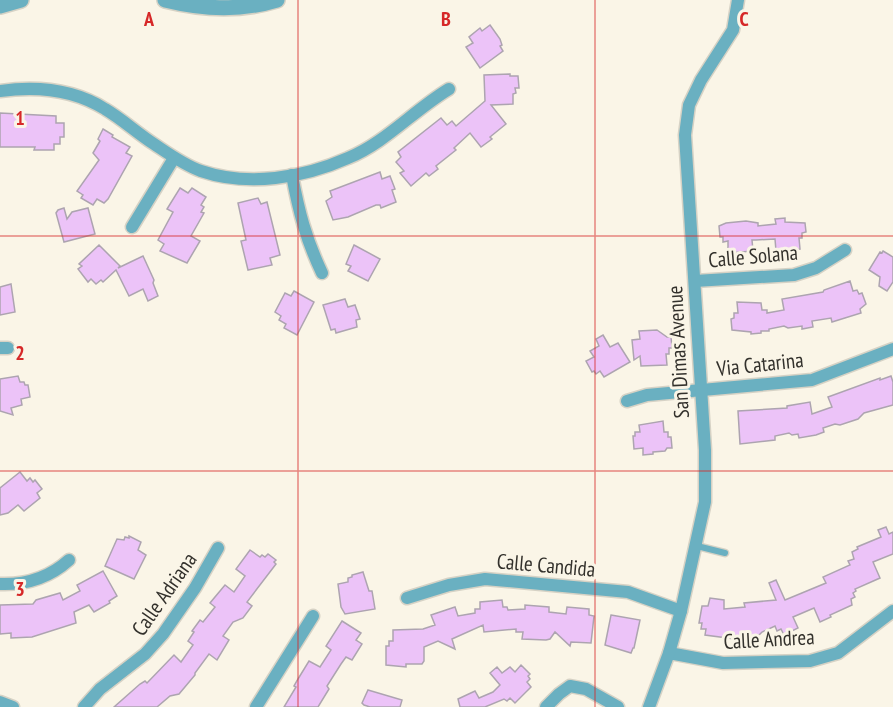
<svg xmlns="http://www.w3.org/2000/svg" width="893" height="707" font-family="'PT Sans Narrow',sans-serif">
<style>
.building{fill:#ecc3f8;stroke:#ada4b0;stroke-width:1.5}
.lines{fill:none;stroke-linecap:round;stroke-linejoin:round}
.service-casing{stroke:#d6d2c5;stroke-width:9}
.minor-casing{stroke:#d6d2c5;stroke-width:15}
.tertiary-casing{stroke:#d6d2c5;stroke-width:18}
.service{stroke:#6ab0c1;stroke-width:6}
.minor{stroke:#6ab0c1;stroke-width:12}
.tertiary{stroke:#6ab0c1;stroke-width:15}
.grid{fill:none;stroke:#d62828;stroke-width:1.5;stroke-opacity:0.55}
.labels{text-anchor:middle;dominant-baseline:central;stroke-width:6;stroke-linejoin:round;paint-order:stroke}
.street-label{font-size:21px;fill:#33312c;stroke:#faf5e7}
.grid-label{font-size:20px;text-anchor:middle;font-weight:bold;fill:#d62828;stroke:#faf5e7;stroke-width:6;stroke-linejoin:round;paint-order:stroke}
</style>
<rect width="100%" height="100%" fill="#faf5e7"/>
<g class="building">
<polygon points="490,25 500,39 502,45 500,46 503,51 480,68 466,47 473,43 469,37 480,28 482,31"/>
<polygon points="510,74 510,76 518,76 519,88 515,88 516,93 513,94 513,104 491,105 506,124 490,137 492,139 481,147 470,133 454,148 456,150 436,166 438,169 429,176 426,173 411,186 400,173 404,171 396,162 401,157 398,152 441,118 447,125 452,121 456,126 485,101 484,75"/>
<polygon points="0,113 56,116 56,123 64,123 64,137 60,137 60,144 54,144 54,150 34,150 35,147 0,147"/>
<polygon points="103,129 113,135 112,137 130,147 126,153 132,156 108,199 104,203 97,199 93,205 81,198 83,195 77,191 99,160 93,153 100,141 98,139"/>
<polygon points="380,172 382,179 390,176 395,189 392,190 396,202 381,208 380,205 376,205 348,217 333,220 326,201 332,197 330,191"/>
<polygon points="180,188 188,193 192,188 206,197 201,205 204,207 201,212 204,213 191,236 200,241 187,263 160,251 164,244 158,240 173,212 167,209"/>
<polygon points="258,198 261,204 267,202 280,255 270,258 272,265 248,270 241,241 246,240 238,203"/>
<polygon points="64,208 67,219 72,212 88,208 95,234 64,242 56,213 58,210"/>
<polygon points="785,218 785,222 805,223 806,232 802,233 802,238 799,238 800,249 776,251 775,239 756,240 752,240 753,251 728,253 728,241 723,242 723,237 720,237 719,226 726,223 746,221 758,223 758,226 776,224 775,219"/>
<polygon points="99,245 120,266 118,268 143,256 154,280 153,283 158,296 148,301 143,289 129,296 116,270 103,282 101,280 96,284 91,279 88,282 78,269 82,266 79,264"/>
<polygon points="354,245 380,259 368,281 348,271 351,266 346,264"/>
<polygon points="883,251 893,257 893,282 887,291 879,286 880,277 869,270 880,252 882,253"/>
<polygon points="850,281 853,291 857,290 859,294 862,293 866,304 860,309 861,313 832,322 831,318 812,321 813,327 802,329 802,326 788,328 784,326 769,329 769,331 761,331 761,333 751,334 751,332 732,330 731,319 734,318 734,313 738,313 737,302 761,303 762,310 767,310 767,313 784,310 782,299 823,292 824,290"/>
<polygon points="11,284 15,312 0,315 0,287"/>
<polygon points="294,291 314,302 297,335 284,328 286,324 279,320 281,316 275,312 285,293 291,296"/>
<polygon points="345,299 348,307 355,305 360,319 356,320 357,327 336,333 335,329 331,330 323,305"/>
<polygon points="657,330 667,337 671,337 672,348 669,348 669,354 666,354 667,365 641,366 640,356 634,360 632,340 640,339 639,331"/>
<polygon points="603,335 610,347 618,343 630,362 604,377 600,371 596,374 594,371 592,372 586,361 594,357 590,351 599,346 596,339"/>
<polygon points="18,376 20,382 24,382 25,385 28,385 30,397 21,399 22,405 11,408 13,415 0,411 0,379"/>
<polygon points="891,376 893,382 893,405 864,413 858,419 840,425 835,424 823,428 824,432 816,435 799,438 798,434 792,435 789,433 775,436 775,440 740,444 738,411 787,408 787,406 810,402 812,414 832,407 828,397 880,378 880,380"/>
<polygon points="663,421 664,432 668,432 668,437 671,437 672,448 667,448 665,451 653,452 653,454 643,455 643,448 634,449 633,436 635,436 635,432 640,432 639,425"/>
<polygon points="20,472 27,481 30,478 33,482 35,480 42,489 37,493 40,498 24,511 18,505 8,513 0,515 0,488"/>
<polygon points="886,527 889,534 893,532 893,554 873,562 880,578 855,589 856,591 853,593 855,597 851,599 852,605 830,615 831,617 820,622 814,608 793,617 798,628 784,635 781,629 777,631 775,626 762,632 759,635 735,639 705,635 706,629 701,629 702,623 699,623 702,606 708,606 710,598 724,600 724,609 745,607 744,603 776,600 769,583 776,580 785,600 826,583 823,577 850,565 848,561 854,559 852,552 858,549 857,547 881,537 878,530"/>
<polygon points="129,536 141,542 138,550 146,555 134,579 105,566 117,539 124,540 125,537 129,538"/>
<polygon points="250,550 260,557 262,555 265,557 268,554 276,560 274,562 276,564 247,602 252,606 243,618 233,622 223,636 229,640 217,660 209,654 195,673 195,675 179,694 170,696 157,707 114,707 140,684 145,681 147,683 174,655 181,662 193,645 188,641 194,632 192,631 200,620 203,622 215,607 210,603 225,585 234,592 245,576 236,569"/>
<polygon points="103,571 117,596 109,601 110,603 94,612 89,605 74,612 76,623 32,637 11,638 11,633 0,634 0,605 33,604 36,600 60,593 63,600 80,591 77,585"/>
<polygon points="363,572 369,591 372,591 375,609 345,614 341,607 338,584 348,582 348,578 352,577 352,575"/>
<polygon points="502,600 503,607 507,607 508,610 525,609 525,605 549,607 549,612 566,614 567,607 589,609 589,615 594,616 591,643 571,642 570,646 555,632 550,639 546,640 522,639 523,632 516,632 516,629 484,632 483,625 452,639 455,649 438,641 424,647 424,661 422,664 406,664 406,667 386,665 386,646 389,646 389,641 393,641 393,630 423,629 435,625 431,615 455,607 458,616 475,613 475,609 480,609 480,602"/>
<polygon points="611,615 640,620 634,648 633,648 631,653 605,645"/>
<polygon points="342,621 361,633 356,640 362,644 352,660 346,657 341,664 327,686 329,689 318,707 284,707 296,687 294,686 298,679 309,661 320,667 331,650 326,646"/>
<polygon points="521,665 530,674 528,676 530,679 527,682 531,687 515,703 510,698 507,701 504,699 485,707 460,707 458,699 475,691 479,698 493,692 500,685 490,673 497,667 502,673 510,667 515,672"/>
<polygon points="368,690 402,700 400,707 370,707 364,705 362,703"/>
</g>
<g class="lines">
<defs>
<polyline id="service" points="697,546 725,553"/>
<g id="minor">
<path d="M0,91C36,86 73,89 105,109C122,119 137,133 154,144C169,154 184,165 201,171C248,187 303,178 348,158C385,143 414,110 449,89"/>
<path d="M292,175C299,213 306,239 322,273"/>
<polyline points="132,227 174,158"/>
<polyline points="695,281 794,275 816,268 845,250"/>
<polyline points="0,348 8,348"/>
<polyline points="627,401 647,395 812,380 893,349"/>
<path d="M0,584C27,585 49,578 69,560"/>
<polyline points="407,598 449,585 485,579 628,592 681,611"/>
<polyline points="669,653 723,663 810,661 838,653 893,611"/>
<polyline points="0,702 13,707"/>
<polyline points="84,707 100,689 145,654 163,634 195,588 218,548"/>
<polyline points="256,707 313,616"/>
<polyline points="546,707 559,694 570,686 586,689 618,707"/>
<polyline points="649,707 669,653 681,611 705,502 705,450 685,135 689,105 701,80 733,30 738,0"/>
</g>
<g id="tertiary">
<path d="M165,0C201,9 241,11 277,0"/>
<polyline points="0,6 21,0"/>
</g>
</defs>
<use href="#service" class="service-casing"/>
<use href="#minor" class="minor-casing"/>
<use href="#tertiary" class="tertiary-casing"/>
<use href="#service" class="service"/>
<use href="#minor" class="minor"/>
<use href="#tertiary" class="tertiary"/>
</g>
<path class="grid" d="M298,0V707M595,0V707M0,236H893M0,471H893"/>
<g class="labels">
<g class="street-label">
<text transform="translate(753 256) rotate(-5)">Calle Solana</text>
<text transform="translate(678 352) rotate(-93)">San Dimas Avenue</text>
<text transform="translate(760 364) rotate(-6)">Via Catarina</text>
<text transform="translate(546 565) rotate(5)">Calle Candida</text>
<text transform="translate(164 594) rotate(-55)">Calle Adriana</text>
<text transform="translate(769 639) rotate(-3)">Calle Andrea</text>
</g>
</g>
<g class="grid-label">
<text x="149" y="26">A</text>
<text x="446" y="26">B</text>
<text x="744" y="26">C</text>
<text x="20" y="125">1</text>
<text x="20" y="360">2</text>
<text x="20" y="596">3</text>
</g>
</svg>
